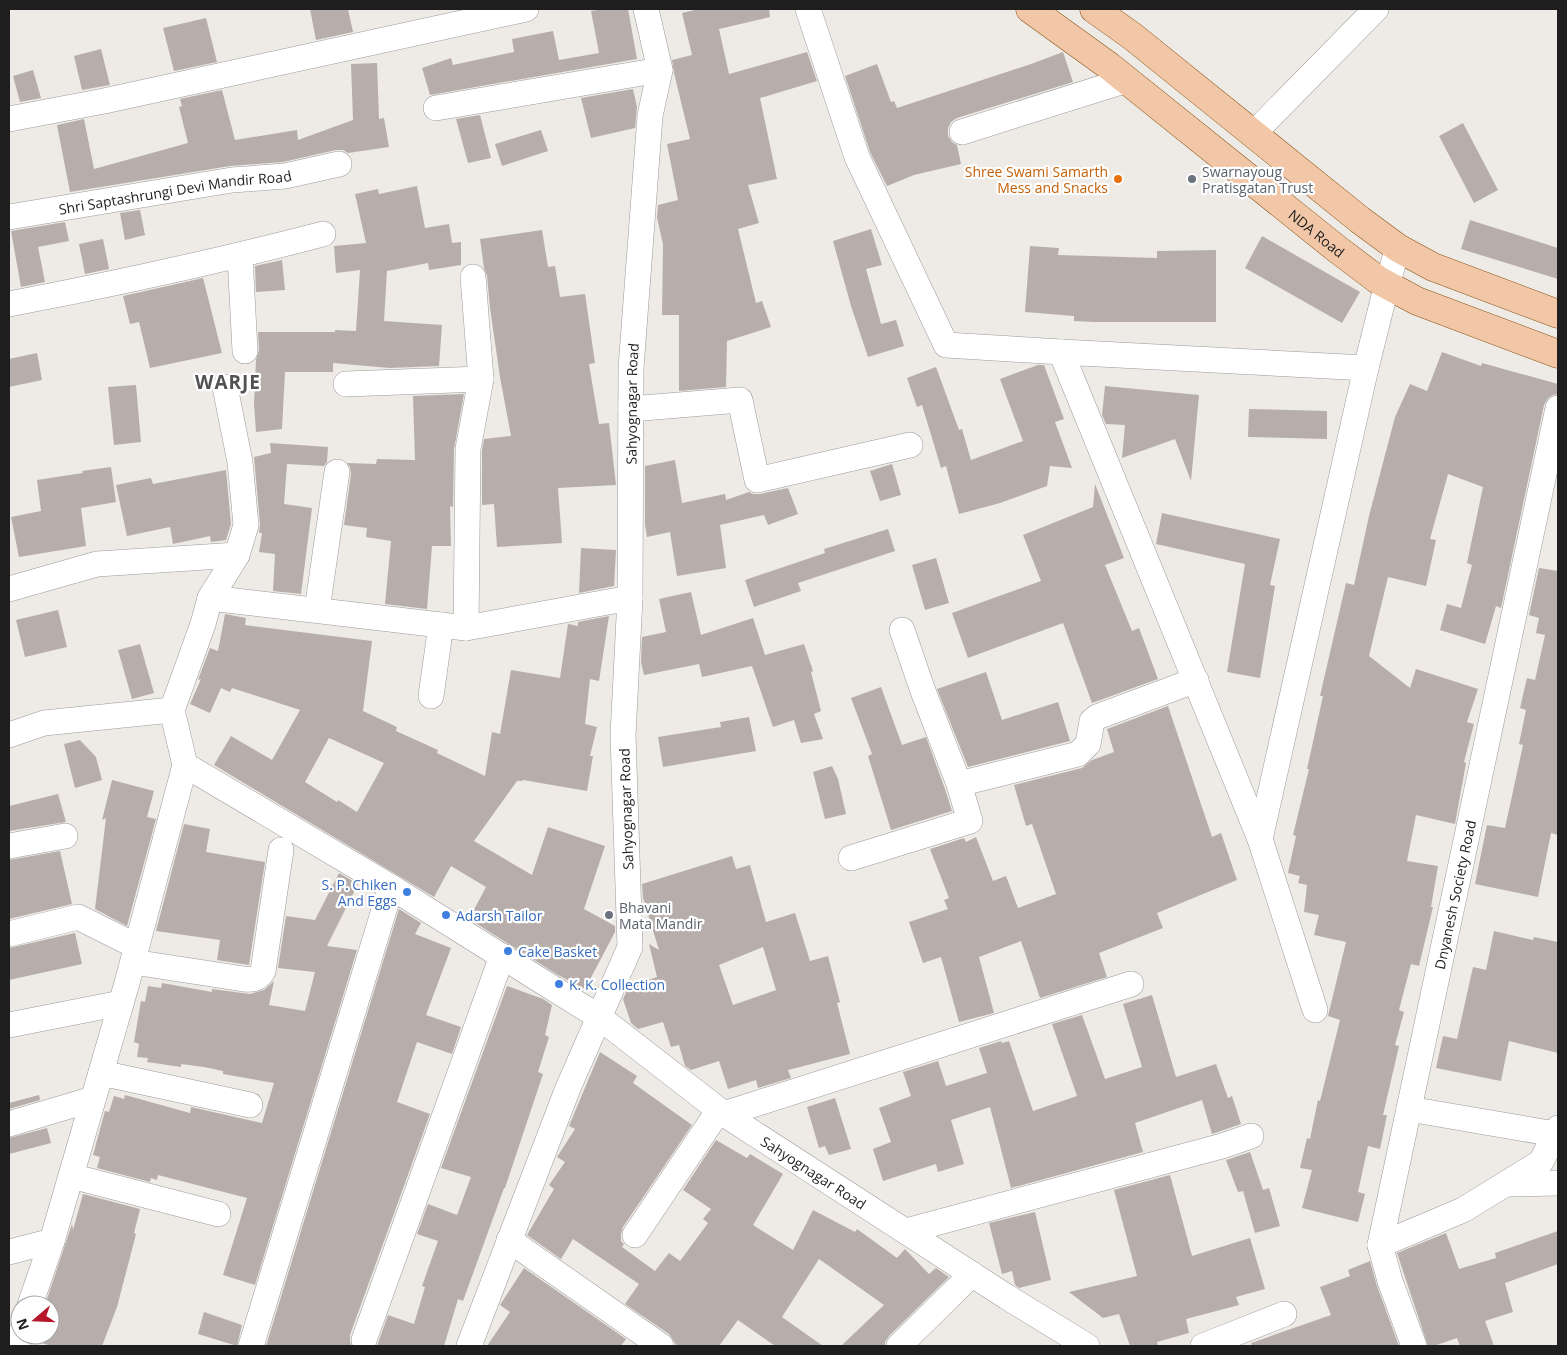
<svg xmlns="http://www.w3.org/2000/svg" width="1567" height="1355" font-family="'Open Sans',sans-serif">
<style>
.building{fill:#b7aeab;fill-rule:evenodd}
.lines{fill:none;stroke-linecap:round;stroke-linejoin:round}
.minor-casing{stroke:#9b9b9b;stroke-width:26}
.primary-casing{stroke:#875111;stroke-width:29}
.minor{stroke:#fff;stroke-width:25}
.primary{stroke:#f1c7a7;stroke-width:28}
.food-dot{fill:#e8710a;stroke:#fff;stroke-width:2}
.worship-dot{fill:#6b7280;stroke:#fff;stroke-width:2}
.shop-dot{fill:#3f7fe0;stroke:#fff;stroke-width:2}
.labels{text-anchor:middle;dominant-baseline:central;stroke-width:4.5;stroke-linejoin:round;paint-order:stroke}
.food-label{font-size:14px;fill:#c56008;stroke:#fff;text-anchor:end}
.worship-label{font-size:14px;fill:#5b616d;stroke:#fff;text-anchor:start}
.street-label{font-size:14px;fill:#1e1e1e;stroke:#fff}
.shop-label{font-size:14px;fill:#366cbe;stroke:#fff;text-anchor:start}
.district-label{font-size:19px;font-weight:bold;letter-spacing:1px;fill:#515151;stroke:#fff}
</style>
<rect width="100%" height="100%" fill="#eeeae5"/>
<g class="building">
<polygon points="310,9 348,9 353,32 316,40"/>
<polygon points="604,9 628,9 637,59 430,95 422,68 451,58 453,65 514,52 512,39 553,31 559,60 599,53 591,11"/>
<polygon points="699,9 769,9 770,17 719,29 729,74 807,52 817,81 760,98 777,179 748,185 759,223 738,229 756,303 762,301 771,327 727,341 726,387 679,391 679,315 662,315 663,244 657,218 658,205 678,200 667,144 690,139 674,73 672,60 692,55 682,13"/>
<polygon points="206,18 217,62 174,71 163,28"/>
<polygon points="101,49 110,85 82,90 74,56"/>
<polygon points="1063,52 1073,82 957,118 951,122 948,128 948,136 952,142 957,145 961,164 914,175 887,186 870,152 845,76 877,64 891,102 894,101 897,108 1031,64"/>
<polygon points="377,63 379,119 384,118 389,147 348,153 343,150 336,150 283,162 230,166 70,192 57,125 84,119 94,169 188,143 179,107 182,106 180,99 222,90 235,140 297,130 298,140 353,120 351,64"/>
<polygon points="33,70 41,98 20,102 13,76"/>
<polygon points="633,89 637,107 635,128 591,138 581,98"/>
<polygon points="480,115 491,158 468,163 456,119"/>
<polygon points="1463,123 1498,190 1474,203 1439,136"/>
<polygon points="541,130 548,151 502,166 495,144"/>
<polygon points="417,186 425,228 449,224 452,243 461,242 461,265 429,270 428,263 387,271 384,321 442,325 439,366 390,368 333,363 333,372 285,372 282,429 256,432 254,404 256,360 259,350 258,332 335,332 335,330 356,331 360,270 336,273 334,246 366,243 355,194 378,189 379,194"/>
<polygon points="140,210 145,235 125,240 120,213"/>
<polygon points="1470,220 1558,248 1558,279 1461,249"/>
<polygon points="65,222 69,241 38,247 45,282 21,287 11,231"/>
<polygon points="871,229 882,265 866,269 881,324 896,320 904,346 868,357 851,306 833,241"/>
<polygon points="542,230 548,267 555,266 560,297 585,294 595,363 589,364 599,424 609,423 616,485 558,488 562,543 497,547 494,504 482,505 482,450 484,439 511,436 500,377 490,308 487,276 484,268 480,239"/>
<polygon points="1262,236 1360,292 1342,323 1245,268"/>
<polygon points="103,239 109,269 85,274 79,244"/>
<polygon points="1030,246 1059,248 1058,255 1157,258 1157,251 1216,250 1216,322 1094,322 1074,321 1074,316 1025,312"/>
<polygon points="282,260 285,290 256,292 255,266"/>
<polygon points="203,278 222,353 150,368 139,322 130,324 123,296"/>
<polygon points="1442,352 1481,366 1482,363 1558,384 1558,394 1553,395 1548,398 1544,405 1501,608 1496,606 1485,644 1440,630 1447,604 1461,608 1472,565 1467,563 1483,487 1448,474 1430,539 1436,540 1426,586 1388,577 1369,656 1410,688 1416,669 1478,689 1467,722 1474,724 1464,762 1466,763 1455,824 1416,815 1407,861 1438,866 1431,907 1433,907 1419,966 1411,964 1399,1010 1404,1012 1395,1045 1399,1046 1383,1115 1387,1115 1380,1149 1368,1146 1358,1192 1365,1194 1358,1222 1302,1208 1312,1170 1300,1168 1307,1138 1310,1139 1318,1100 1320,1101 1340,1020 1328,1016 1346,942 1314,935 1319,915 1304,912 1307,885 1298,883 1300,876 1288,873 1296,836 1293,835 1309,769 1307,769 1323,696 1320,696 1346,583 1354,585 1369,516 1395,417 1410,384 1427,391"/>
<polygon points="37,353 42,380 9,387 9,359"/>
<polygon points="1038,365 1044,365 1064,419 1055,422 1072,468 1050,466 1047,486 1000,503 959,514 946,466 941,468 922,405 917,407 907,378 936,367 959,430 962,429 971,460 1023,441 1000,379"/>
<polygon points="136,385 141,442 114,445 108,387"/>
<polygon points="1105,386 1199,395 1191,481 1175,439 1122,458 1125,425 1106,424 1102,415"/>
<polygon points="464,394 454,449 453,507 450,506 451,546 432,546 427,609 385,604 391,541 366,537 367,528 344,525 351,474 350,467 347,463 376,464 377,459 415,460 413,396"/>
<polygon points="1249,409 1327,411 1327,439 1248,437"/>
<polygon points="270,443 328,447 327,462 324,466 287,464 284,504 312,508 301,594 273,591 275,554 259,552 262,533 259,533 260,524 254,457 271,453"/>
<polygon points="675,460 682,503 725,494 726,500 749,492 753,494 760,494 788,488 798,514 768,525 764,515 720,525 726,568 677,576 670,532 647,537 645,525 645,466"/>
<polygon points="892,464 901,495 880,501 870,471"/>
<polygon points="111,467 116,502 81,508 86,546 19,557 11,517 41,511 37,480 83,473 82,471"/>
<polygon points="226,470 231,524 226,540 211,542 210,536 173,544 170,527 127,536 116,485 151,478 153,484"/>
<polygon points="1095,484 1124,558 1105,565 1132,631 1139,628 1158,679 1092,703 1063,623 968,658 952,613 1041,581 1023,535 1093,507"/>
<polygon points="1162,513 1280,539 1270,585 1275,586 1260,678 1227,672 1245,564 1156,544"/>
<polygon points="888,529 895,551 798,583 801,591 754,607 745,580 825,553 824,549"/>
<polygon points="581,548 616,550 614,586 579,593"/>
<polygon points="936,558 949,603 925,610 912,565"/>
<polygon points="1539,568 1558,571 1558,835 1551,833 1538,897 1475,884 1487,825 1505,828 1523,745 1519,744 1526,710 1520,708 1527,678 1535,680 1545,635 1536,633 1539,618 1529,615"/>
<polygon points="691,592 701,635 753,618 765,655 804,644 813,671 811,672 821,711 814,714 823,739 801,743 794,720 773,727 752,666 702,677 699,664 644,675 641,662 642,637 666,632 659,599"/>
<polygon points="58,610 67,647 25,657 16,620"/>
<path d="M225,614L246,618L245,625L372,641L363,711L397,727L396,731L438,750L437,753L485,776L492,732L500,734L511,670L560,678L568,624L578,626V622L609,616L599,681L590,679L585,724L597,727L590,756H593L587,791L523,780L522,781H517L474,841L532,875L548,827L605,846L584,909L615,926V932L585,989L558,975L469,919L486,887L451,866L434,897L214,765L231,736L272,760L300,710L232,688L230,692L221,688L210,713L190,704L201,679L198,680L210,648L218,651ZM329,738L384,763L357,812L338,800L337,802L305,782Z"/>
<polygon points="140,644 154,693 132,699 118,650"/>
<polygon points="986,672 1002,720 1058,702 1070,741 968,767 937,689"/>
<polygon points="881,687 902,745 926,737 945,789 952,811 891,830 868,756 872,754 851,698"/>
<polygon points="1168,706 1212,837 1221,833 1237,880 1157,913 1163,928 1099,953 1107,977 1040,998 1021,941 979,957 994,1013 959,1022 941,957 923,963 909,922 948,909 944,900 949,898 930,849 964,838 966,842 976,837 993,881 1006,876 1018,908 1056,894 1032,824 1026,826 1014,785 1082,768 1092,760 1114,752 1107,729"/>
<polygon points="749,717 756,751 663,767 658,737 721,727 720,722"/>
<polygon points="80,740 96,757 102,780 75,788 64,744"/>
<polygon points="832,766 838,779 846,814 825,819 813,772"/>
<polygon points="112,780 154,791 147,817 156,819 127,926 95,909 106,818 102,820"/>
<polygon points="58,794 66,822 9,831 9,806"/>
<polygon points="184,824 210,829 206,852 265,862 249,965 217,960 220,940 156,931"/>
<polygon points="60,851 72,904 9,919 9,860"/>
<path d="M732,856L736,869L750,865L766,922L795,913L810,961L828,956L840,1002L837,1003L850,1054L788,1070L791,1078L758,1088L756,1080L728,1089L719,1061L691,1070L685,1066L679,1045L671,1047L663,1022L638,1029L631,1023L623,999L629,986L657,977L649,944L659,950L643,898L642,884ZM763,947L776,990L733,1005L719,965Z"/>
<polygon points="339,873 358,884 327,946 357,950 255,1285 223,1275 247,1198 158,1175 157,1180 151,1178 150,1182 97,1168 100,1157 93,1155 105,1111 109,1112 114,1096 124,1099 125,1095 190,1113 191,1107 262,1123 274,1083 223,1074 223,1071 204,1067 181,1064 181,1067 147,1062 148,1058 137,1057 139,1044 134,1042 141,1001 145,1002 148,986 161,988 162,983 212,992 212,989 250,994 264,990 274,981 269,1005 305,1011 315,972 278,968 286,916 315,920"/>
<polygon points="399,909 421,923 415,934 451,948 426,1015 461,1027 452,1054 417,1042 397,1102 430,1114 350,1335 350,1342 352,1346 266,1346"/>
<polygon points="1494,931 1533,940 1534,937 1558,942 1558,1053 1509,1041 1501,1081 1436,1068 1443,1036 1457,1039 1473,967 1486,970"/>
<polygon points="75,933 82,964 9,980 9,948"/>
<polygon points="507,986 543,999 552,1005 545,1035 549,1037 538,1072 543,1074 505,1188 504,1188 463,1301 458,1299 444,1346 377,1346 388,1315 414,1324 425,1287 422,1286 438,1241 417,1234 428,1204 457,1215 471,1177 441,1168"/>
<polygon points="1152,995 1176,1077 1216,1064 1228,1098 1232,1096 1241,1124 1212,1134 1202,1100 1135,1123 1143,1152 1011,1188 990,1107 951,1120 964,1164 938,1172 936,1164 883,1181 873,1149 891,1142 879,1108 911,1096 903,1072 938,1061 946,1086 987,1073 979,1048 1001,1041 1002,1043 1009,1041 1033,1111 1077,1096 1052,1024 1082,1015 1105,1079 1142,1067 1123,1004"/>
<polygon points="600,1052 637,1076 633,1083 692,1125 623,1227 621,1234 621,1241 624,1244 622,1247 655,1271 669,1253 680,1261 708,1223 703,1219 711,1209 683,1190 716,1140 747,1158 750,1154 783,1174 753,1225 793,1250 813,1210 855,1232 857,1229 897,1258 905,1249 929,1274 936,1268 949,1277 889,1336 885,1342 885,1346 841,1346 884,1305 819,1259 782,1317 823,1346 775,1346 738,1320 719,1346 677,1346 669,1334 625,1304 639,1284 573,1239 561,1259 527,1235 554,1189 549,1185 565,1162 557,1157 575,1129 569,1126"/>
<polygon points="39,1095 40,1100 9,1109 9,1103"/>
<polygon points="835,1098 851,1149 829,1155 825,1146 819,1148 807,1107"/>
<polygon points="47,1128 51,1143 9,1154 9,1138"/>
<polygon points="1250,1152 1263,1190 1269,1188 1280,1226 1255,1233 1243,1191 1238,1192 1226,1160"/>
<polygon points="1170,1175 1192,1256 1250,1238 1265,1289 1236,1297 1239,1305 1186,1319 1189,1333 1157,1342 1158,1346 1130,1346 1119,1314 1103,1318 1069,1292 1137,1276 1114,1190"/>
<polygon points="83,1194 140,1209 134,1233 136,1234 117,1307 102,1346 51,1346 33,1340 34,1335 50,1335 50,1305 45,1305 72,1224 73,1230"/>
<polygon points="1035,1212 1051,1280 1019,1288 1015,1285 1012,1271 1002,1274 989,1223"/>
<polygon points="1558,1231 1558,1264 1505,1283 1513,1312 1485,1321 1494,1346 1460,1346 1457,1338 1434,1346 1428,1346 1397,1253 1446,1233 1459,1269 1496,1258 1495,1253"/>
<polygon points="1370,1261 1377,1286 1399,1346 1252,1346 1251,1343 1331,1315 1320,1287 1350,1276 1348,1270"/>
<polygon points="524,1268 626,1339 621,1346 487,1346 510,1312 500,1305"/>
<polygon points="204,1312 242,1325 237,1346 198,1334"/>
</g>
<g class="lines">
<defs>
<g id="minor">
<polyline points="808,9 857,157 946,345 1061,352"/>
<polyline points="436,108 660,70"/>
<polyline points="9,119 104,101 526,9"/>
<polyline points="962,132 1127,80"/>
<polyline points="1253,134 1376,9"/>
<path id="s1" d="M9,217L232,180L285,176L339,164"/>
<polyline points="240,256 245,351"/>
<path d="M9,304C114,284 219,261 323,234"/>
<polyline points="346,384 481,379"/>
<polyline points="631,409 740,400 757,480 910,445"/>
<polyline points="9,589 97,564 237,555"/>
<polyline points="210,598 466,628 468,449 481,379 473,277"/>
<polyline points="317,610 337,472"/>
<polyline points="466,628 630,598"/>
<polyline points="902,630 923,691 959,784"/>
<polyline points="431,696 441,625"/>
<polyline points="9,735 44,723 172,710"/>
<path id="s2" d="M185,765L391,887L599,1017L724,1114L1007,1297L1087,1346"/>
<polyline points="1260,839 1366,368 1387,284 1398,248"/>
<polyline points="9,846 65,836"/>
<polyline points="851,858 970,821 959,784 1078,754 1088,744 1092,721 1097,717 1196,680"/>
<polyline points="9,934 78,917 136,946"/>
<path d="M133,962L244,979C253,980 258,979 263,971L281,850"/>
<polyline points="1315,1010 1260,839 1061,352 1366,368"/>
<polyline points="9,1025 121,1003"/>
<polyline points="101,1073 250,1105"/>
<polyline points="1409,1109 1555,1134"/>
<polyline points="724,1114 1131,984"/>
<polyline points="9,1124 93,1099"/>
<polyline points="71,1176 218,1214"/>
<polyline points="1507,1184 1558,1183"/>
<polyline points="906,1231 1222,1146 1251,1136"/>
<polyline points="635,1235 719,1110"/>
<polyline points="509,1240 661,1346"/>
<polyline points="1380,1245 1463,1210 1541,1162 1558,1128"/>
<polyline points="9,1252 52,1241"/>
<polyline points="30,1305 52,1241 127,983 185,765 172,710 203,624 210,598 237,555 246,525 240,462 225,387"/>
<polyline points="364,1340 502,956"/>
<polyline points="16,1346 20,1334"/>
<polyline points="251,1346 391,887"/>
<path id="s3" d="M469,1346L568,1088L630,947L623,735L630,598L631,368L650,116L660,70L646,9"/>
<polyline points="899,1346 972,1274"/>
<polyline points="1203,1346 1284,1314"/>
<path id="s4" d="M1414,1346L1390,1281L1380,1245L1558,408"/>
</g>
<g id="primary">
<path id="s5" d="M1030,9L1109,66L1337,249L1378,280L1417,301L1558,354"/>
<polyline points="1094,9 1132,36 1360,220 1398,248 1433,267 1558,314"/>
</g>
</defs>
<use href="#minor" class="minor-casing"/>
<use href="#primary" class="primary-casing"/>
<use href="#minor" class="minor"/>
<use href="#primary" class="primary"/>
</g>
<circle class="food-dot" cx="1118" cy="179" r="5"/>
<g class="worship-dot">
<circle cx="1192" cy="179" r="5"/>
<circle cx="609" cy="915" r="5"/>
</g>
<g class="shop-dot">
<circle cx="407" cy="892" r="5"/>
<circle cx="446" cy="915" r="5"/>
<circle cx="508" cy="951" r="5"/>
<circle cx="559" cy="984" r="5"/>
</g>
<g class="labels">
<g class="food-label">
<text x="1108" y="171">Shree Swami Samarth<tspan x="1108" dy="16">Mess and Snacks</tspan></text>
</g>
<g class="worship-label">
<text x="1202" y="171">Swarnayoug<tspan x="1202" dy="16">Pratisgatan Trust</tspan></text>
<text x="619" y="907">Bhavani<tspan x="619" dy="16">Mata Mandir</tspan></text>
</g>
<g class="street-label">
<text stroke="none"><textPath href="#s1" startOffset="168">Shri Saptashrungi Devi Mandir Road</textPath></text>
<text stroke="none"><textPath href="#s5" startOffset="364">NDA Road</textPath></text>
<text stroke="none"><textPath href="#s3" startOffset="974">Sahyognagar Road</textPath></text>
<text transform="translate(626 809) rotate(-92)">Sahyognagar Road</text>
<text stroke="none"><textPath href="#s4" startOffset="465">Dnyanesh Society Road</textPath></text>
<text stroke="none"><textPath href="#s2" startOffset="750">Sahyognagar Road</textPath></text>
</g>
<g class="shop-label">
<text x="397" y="884" text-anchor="end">S. P. Chiken<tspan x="397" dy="16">And Eggs</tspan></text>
<text x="456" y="915">Adarsh Tailor</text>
<text x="518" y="951">Cake Basket</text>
<text x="569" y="984">K. K. Collection</text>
</g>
<g class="district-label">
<text x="228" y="382">WARJE</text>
</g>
</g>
<rect width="1567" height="1355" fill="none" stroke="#1e1e1e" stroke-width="20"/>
<g transform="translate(35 1320) rotate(251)"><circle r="24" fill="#ffffff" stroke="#a5a5a5"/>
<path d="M0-4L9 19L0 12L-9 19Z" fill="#b5172b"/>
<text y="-8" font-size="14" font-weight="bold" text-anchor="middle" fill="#1e1e1e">N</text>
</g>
</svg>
